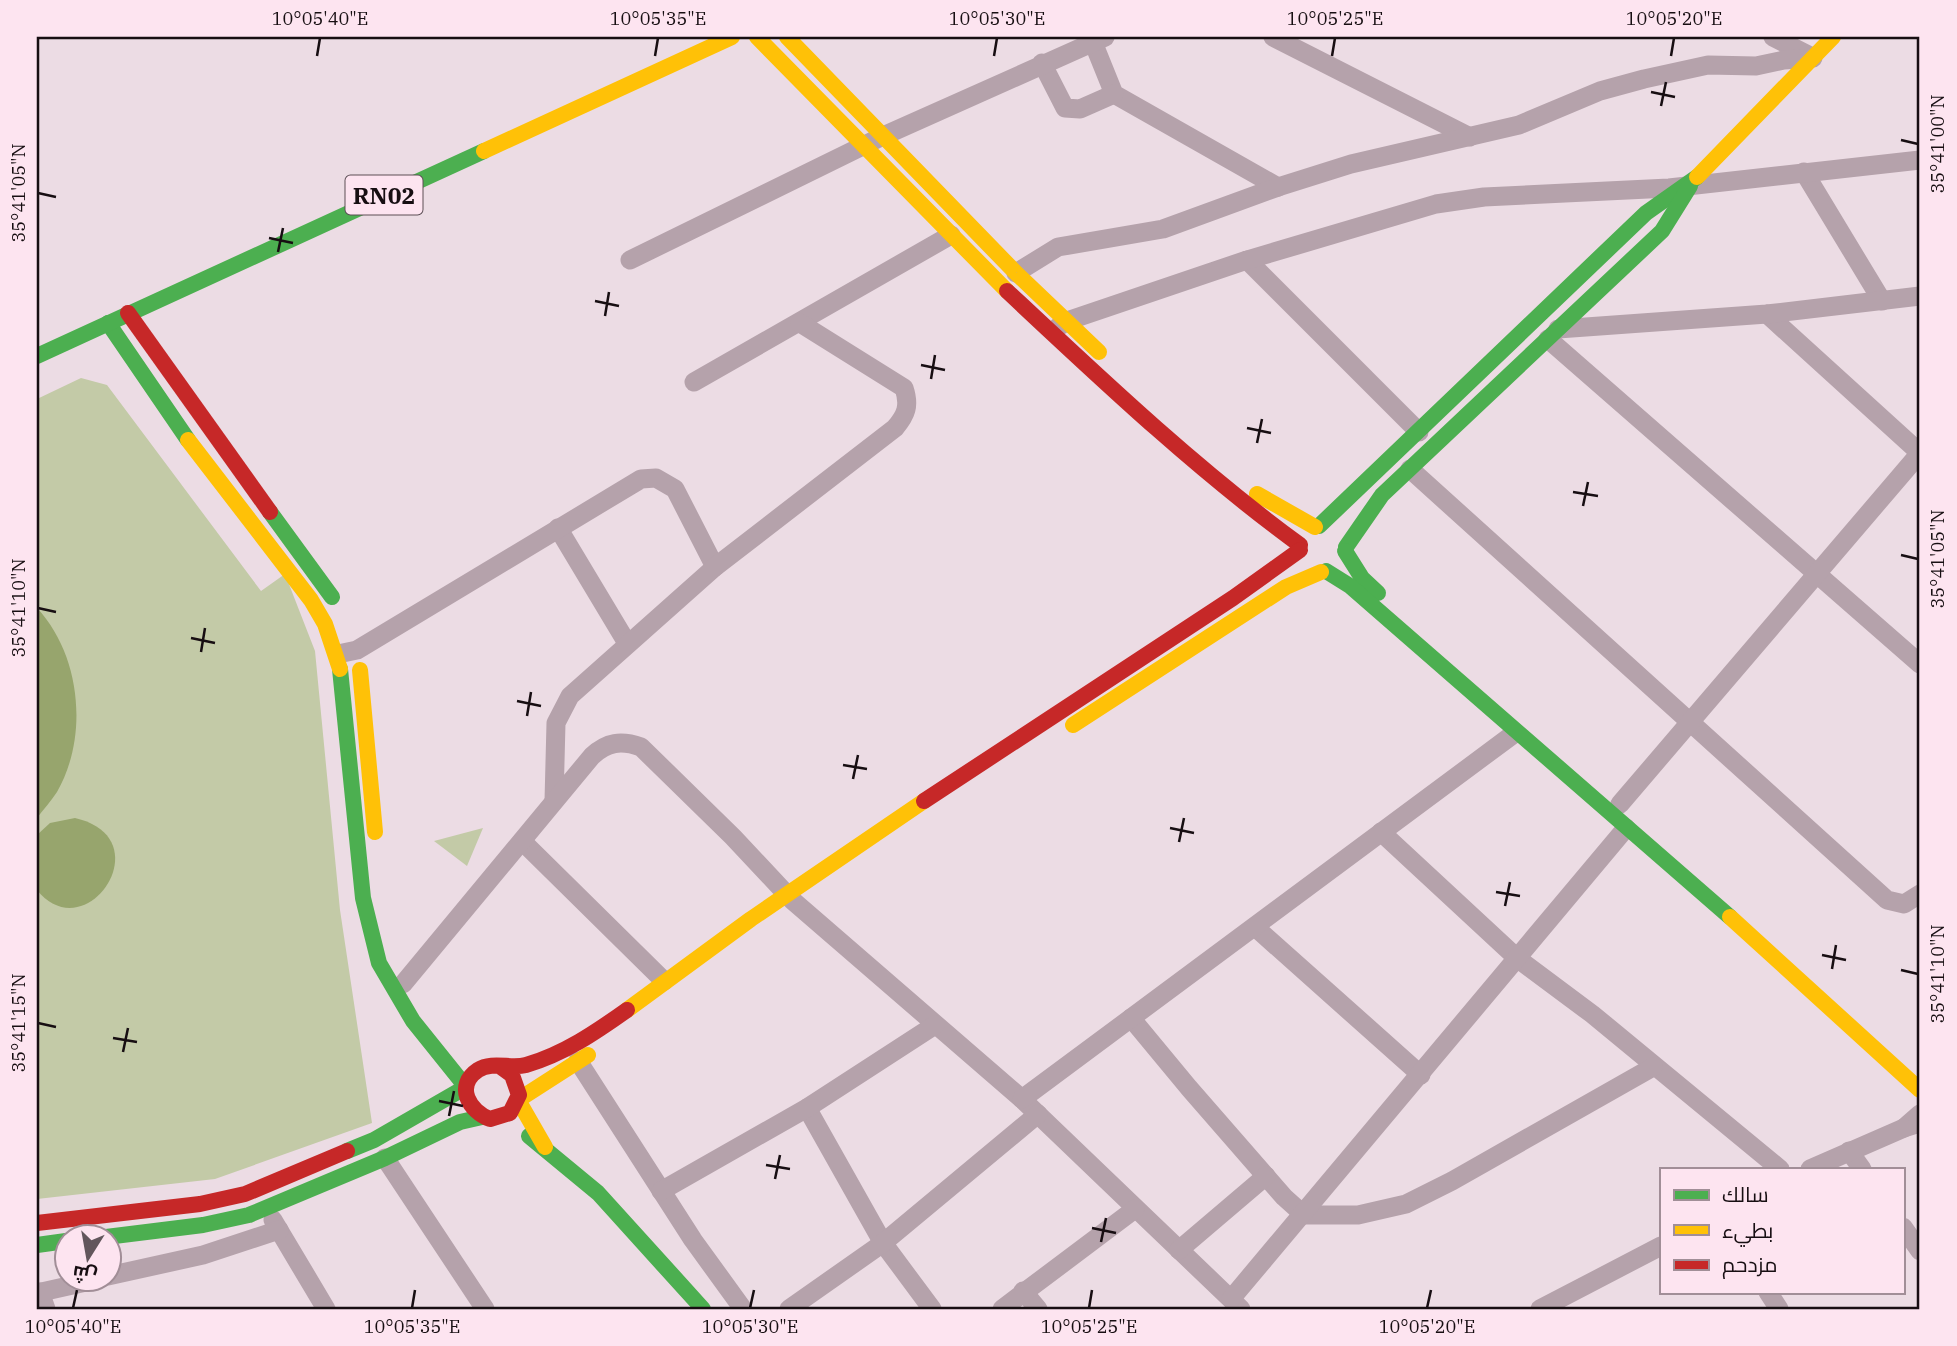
<svg xmlns="http://www.w3.org/2000/svg" width="1957" height="1346" font-family="'IBM Plex Serif',Cairo,serif">
<style>
.green{fill:#c3caa7}
.water{fill:#97a56d}
.lines{fill:none;stroke-linecap:round;stroke-linejoin:round}
.street{stroke:#b5a2ab;stroke-width:19}
.fast{stroke:#4caf50;stroke-width:16}
.slow{stroke:#ffc107;stroke-width:16}
.jam{stroke:#c62828;stroke-width:16}
.ticks{fill:none;stroke:#170e12;stroke-width:2.5}
.labels{text-anchor:middle;dominant-baseline:central;stroke-width:5;stroke-linejoin:round;paint-order:stroke}
.shield{fill:#fde4f0;stroke:#5c4e55;stroke-width:2}
.shield-label{font-size:23px;font-weight:bold;fill:#170e12}
.neatline{fill:none;stroke:#170e12;stroke-width:2.5}
.ticks-label{font-size:18px;text-anchor:middle;fill:#170e12}
</style>
<rect width="100%" height="100%" fill="#ecdce4"/>
<g class="green">
<polygon points="81,378 107,385 261,591 285,574 315,651 340,910 372,1123 215,1179 37,1199 37,399"/>
<polygon points="483,828 467,866 434,841"/>
</g>
<g class="water">
<path d="M37,608C81,655 89,736 57,792C51,801 43,810 37,818Z"/>
<path d="M75,818C163,838 86,951 37,890V835L50,823Z"/>
</g>
<g class="lines">
<g class="street">
<polyline points="1273,37 1470,137"/>
<polyline points="1773,37 1812,57"/>
<polyline points="1093,42 1114,94 1278,187"/>
<polyline points="1042,63 1065,108 1080,109 1114,94"/>
<polyline points="1804,172 1882,301"/>
<polyline points="630,260 881,137 1105,37"/>
<polyline points="1247,260 1419,432"/>
<polyline points="1016,273 1058,247 1163,229 1278,187 1351,164 1519,125 1600,91 1644,79 1708,65 1756,66 1784,60 1813,58"/>
<polyline points="1767,314 1920,453"/>
<polyline points="1058,327 1067,321 1247,260 1436,204 1484,197 1669,188 1920,160"/>
<polyline points="1558,329 1767,314 1920,296"/>
<polyline points="1548,339 1920,664"/>
<polyline points="694,382 951,235"/>
<polyline points="1410,469 1887,900 1904,904 1920,894"/>
<polyline points="558,528 627,643"/>
<polyline points="338,654 357,650 641,479 656,478 675,489 715,567"/>
<path d="M554,801L556,723L570,696L715,567L895,428C906,415 910,406 904,388L800,323"/>
<polyline points="1620,804 1920,453"/>
<polyline points="1381,832 1518,959 1592,1014 1780,1169"/>
<polyline points="522,841 664,981"/>
<polyline points="1255,927 1421,1075"/>
<path d="M403,984L592,756C607,742 621,740 641,747L733,837L792,900L1022,1099L1241,1309"/>
<polyline points="1131,1018 1189,1088 1284,1197 1304,1215 1358,1215 1406,1204 1452,1181 1653,1067"/>
<polyline points="578,1061 693,1240 743,1309"/>
<polyline points="1022,1099 1515,733"/>
<polyline points="807,1108 883,1243 932,1309"/>
<polyline points="1920,1114 1904,1128 1920,1123"/>
<polyline points="1849,1151 1862,1169"/>
<polyline points="385,1158 485,1309"/>
<polyline points="1810,1169 1904,1128"/>
<polyline points="661,1191 807,1108 935,1025"/>
<polyline points="273,1220 326,1309"/>
<polyline points="1903,1227 1920,1251"/>
<polyline points="1179,1250 1266,1176"/>
<polyline points="108,1276 203,1255 279,1230"/>
<polyline points="1023,1291 1038,1309"/>
<polyline points="40,1292 46,1309"/>
<polyline points="1768,1292 1779,1309"/>
<polyline points="37,1293 95,1280"/>
<polyline points="1231,1299 1626,828"/>
<polyline points="789,1309 883,1243 1038,1114"/>
<polyline points="1002,1309 1135,1209"/>
<polyline points="1540,1309 1661,1246"/>
</g>
<g class="fast">
<polyline points="108,323 188,440"/>
<polyline points="37,356 484,151"/>
<polyline points="270,512 332,597"/>
<polyline points="1319,526 1646,213 1697,177"/>
<polyline points="1346,547 1382,495 1662,231 1690,186"/>
<polyline points="1345,551 1362,578 1378,593"/>
<polyline points="1326,571 1350,586 1730,917"/>
<polyline points="340,669 363,898 379,963 413,1021 466,1087 374,1140 347,1151"/>
<polyline points="529,1136 598,1193 703,1309"/>
<polyline points="98,1238 203,1225 249,1215 385,1158 460,1122 482,1117"/>
<polyline points="37,1245 66,1241"/>
</g>
<g class="slow">
<polyline points="757,37 1007,291"/>
<polyline points="787,37 1016,273 1099,352"/>
<polyline points="484,151 732,37"/>
<polyline points="1697,177 1833,37"/>
<polyline points="188,440 311,600 325,624 340,669"/>
<polyline points="1257,494 1315,527"/>
<polyline points="360,670 375,832"/>
<polyline points="1073,725 1286,587 1321,572"/>
<polyline points="1730,917 1920,1090"/>
<polyline points="627,1010 751,919 924,801"/>
<polyline points="545,1147 518,1100 588,1055"/>
</g>
<g class="jam">
<path d="M1007,291C1101,379 1196,469 1300,545"/>
<polyline points="128,313 270,512"/>
<polyline points="924,801 1233,598 1300,550"/>
<path d="M501,1067L512,1075L519,1095L510,1113L490,1119C470,1112 454,1086 478,1070C492,1061 511,1069 526,1065C564,1054 596,1032 627,1010"/>
<polyline points="37,1223 200,1204 245,1194 347,1151"/>
</g>
</g>
<path class="ticks" d="M317,56L320,38M655,56L658,38M994,56L997,38M1332,56L1335,38M1671,56L1674,38M1651,92L1675,97M1661,106L1666,82M1901,140L1918,144M38,193L56,197M269,238L293,243M278,252L283,228M595,301L619,306M605,316L609,292M921,365L945,370M931,379L935,355M1247,428L1271,433M1257,443L1262,419M1573,492L1598,496M1583,506L1588,482M1901,555L1918,559M38,608L56,612M191,638L215,643M201,652L205,628M517,701L541,706M527,716L531,692M843,765L867,769M853,779L858,755M1170,828L1194,833M1179,842L1184,818M1496,892L1520,896M1505,906L1510,882M1822,955L1846,960M1832,969L1836,945M1901,970L1918,974M38,1023L56,1027M113,1038L137,1042M123,1052L128,1028M439,1101L463,1106M449,1116L454,1091M766,1165L790,1169M775,1179L780,1155M1092,1228L1116,1233M1101,1242L1106,1218M73,1308L77,1290M412,1308L415,1290M750,1308L754,1290M1089,1308L1092,1290M1427,1308L1431,1290"/>
<g class="labels">
<rect class="shield" x="345.5" y="175.5" width="77" height="39" rx="5"/>
<g class="shield-label">
<text x="384" y="195">RN02</text>
</g>
</g>
<rect width="1957" height="1346" fill="none" stroke="#fde4f0" stroke-width="77"/>
<rect x="1660" y="1168" width="245" height="126" fill="#fde4f0" stroke="#a18e97" stroke-width="2"/>
<rect x="1674" y="1190" width="35" height="10" fill="#4caf50" stroke="#a18e97" stroke-width="2"/>
<text x="1722" y="1202" font-size="21" fill="#170e12">سالك</text>
<rect x="1674" y="1225" width="35" height="10" fill="#ffc107" stroke="#a18e97" stroke-width="2"/>
<text x="1722" y="1238" font-size="21" fill="#170e12">بطيء</text>
<rect x="1674" y="1260" width="35" height="10" fill="#c62828" stroke="#a18e97" stroke-width="2"/>
<text x="1722" y="1272" font-size="21" fill="#170e12">مزدحم</text>
<g transform="translate(88 1258) rotate(191)"><circle r="33" fill="#fde4f0" stroke="#a18e97" stroke-width="2"/>
<path d="M0-5L12 26L0 18L-12 26Z" fill="#62565c"/>
<text y="-10" font-size="19" font-weight="bold" text-anchor="middle" fill="#170e12">ش</text>
</g>
<rect x="38" y="38" width="1880" height="1270" class="neatline"/>
<g class="ticks-label">
<text x="320" y="25">10°05'40"E</text>
<text x="658" y="25">10°05'35"E</text>
<text x="997" y="25">10°05'30"E</text>
<text x="1335" y="25">10°05'25"E</text>
<text x="1674" y="25">10°05'20"E</text>
<text transform="translate(1938 144) rotate(-90)" y="6">35°41'00"N</text>
<text transform="translate(19 193) rotate(-90)" y="6">35°41'05"N</text>
<text transform="translate(1938 559) rotate(-90)" y="6">35°41'05"N</text>
<text transform="translate(19 608) rotate(-90)" y="6">35°41'10"N</text>
<text transform="translate(1938 974) rotate(-90)" y="6">35°41'10"N</text>
<text transform="translate(19 1023) rotate(-90)" y="6">35°41'15"N</text>
<text x="73" y="1333">10°05'40"E</text>
<text x="412" y="1333">10°05'35"E</text>
<text x="750" y="1333">10°05'30"E</text>
<text x="1089" y="1333">10°05'25"E</text>
<text x="1427" y="1333">10°05'20"E</text>
</g>
</svg>
